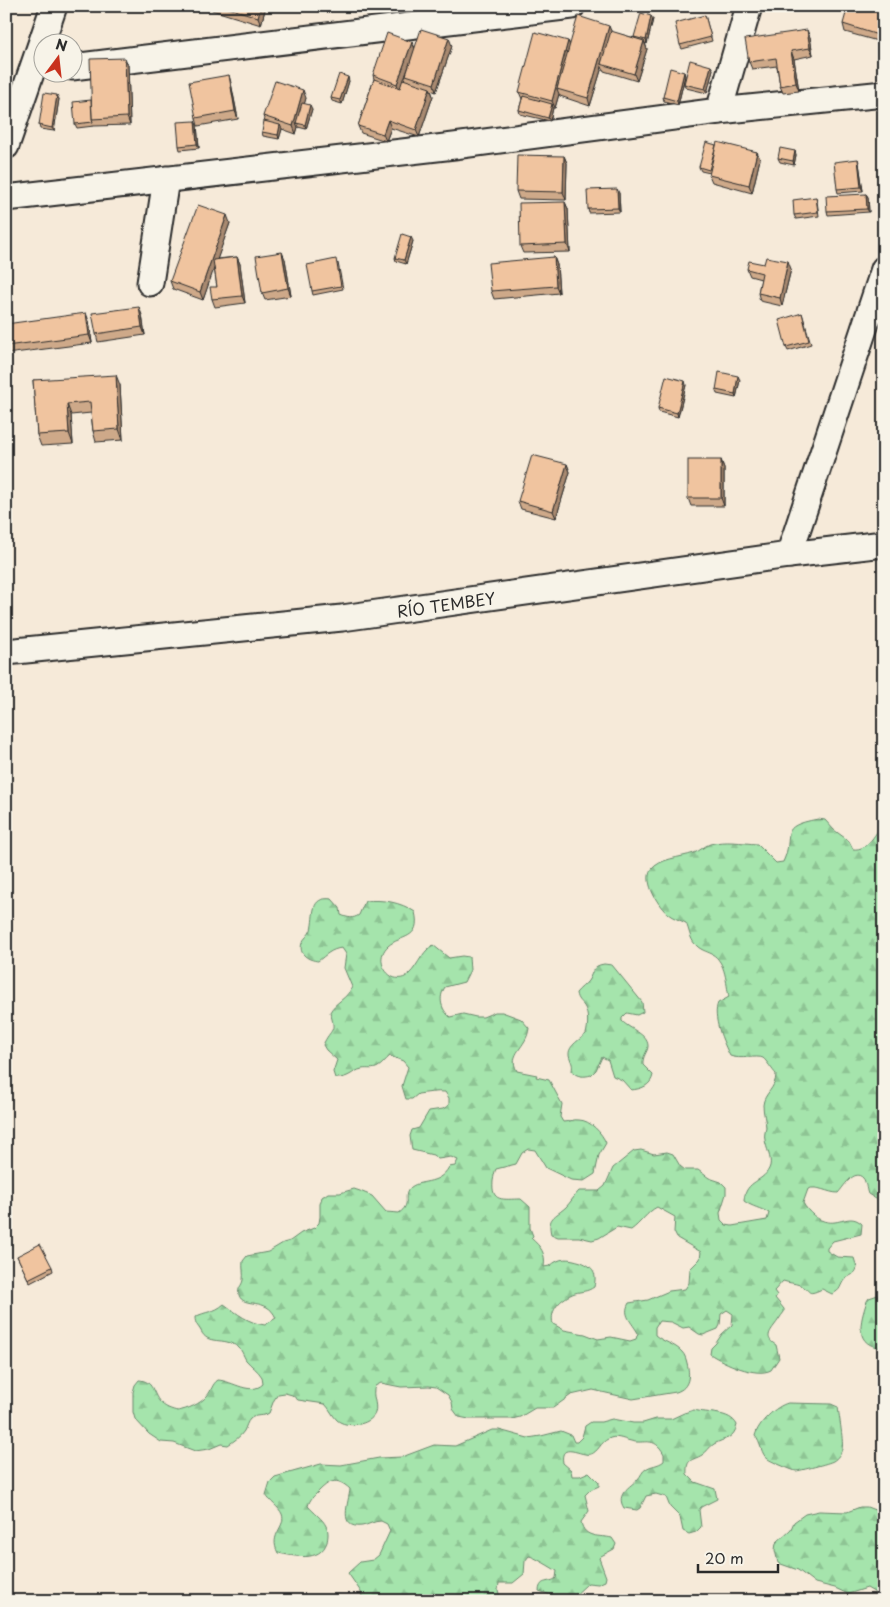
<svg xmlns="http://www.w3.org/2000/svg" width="890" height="1607" font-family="'Playpen Sans',sans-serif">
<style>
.forest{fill:url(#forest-firs);stroke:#68886c}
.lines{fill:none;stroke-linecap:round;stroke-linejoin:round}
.street-casing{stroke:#2b2b2b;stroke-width:29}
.street{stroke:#f7f3e8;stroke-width:25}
.wall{fill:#cea989;stroke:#2b2b2b}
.shaded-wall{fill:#a8896f;stroke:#2b2b2b}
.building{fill:#f0c49f;stroke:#2b2b2b}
.labels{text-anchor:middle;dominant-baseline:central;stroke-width:4;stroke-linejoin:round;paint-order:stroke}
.street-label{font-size:16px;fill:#2b2b2b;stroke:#f7f3e8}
</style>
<defs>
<pattern id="forest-firs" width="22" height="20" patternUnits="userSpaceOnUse" patternTransform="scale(1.25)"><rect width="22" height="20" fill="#a5e4ac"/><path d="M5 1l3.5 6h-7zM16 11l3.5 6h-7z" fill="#8ec494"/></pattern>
</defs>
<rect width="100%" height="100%" fill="#f6ead9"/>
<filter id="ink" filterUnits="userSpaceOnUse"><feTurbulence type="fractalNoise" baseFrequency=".02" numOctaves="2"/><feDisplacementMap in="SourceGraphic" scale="10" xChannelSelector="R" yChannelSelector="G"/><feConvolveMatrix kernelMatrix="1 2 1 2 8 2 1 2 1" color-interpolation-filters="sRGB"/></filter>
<g filter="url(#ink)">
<g class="forest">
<path d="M818,819L825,820L834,830L849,841L853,849C869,851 875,832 884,823V1128L880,1138L884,1149V1204L868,1194C866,1189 866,1181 863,1178C854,1168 843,1188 838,1193C828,1193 817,1185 808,1189L803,1203C808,1212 818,1221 828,1222C841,1224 851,1213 862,1224L861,1234L833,1241L827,1248V1251L837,1257L854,1258L857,1268C855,1275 850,1275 845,1279C839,1286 842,1290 832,1294L822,1289C805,1297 812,1290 800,1285C794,1283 789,1283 783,1281L774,1291L777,1295L775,1298L784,1309V1312C780,1317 778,1321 774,1326C768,1334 766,1339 776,1345L779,1358L771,1370C756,1378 724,1363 710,1354L711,1348L716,1343L722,1334L732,1325L733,1314L727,1310L721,1314L720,1325L718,1329L703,1335L699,1334L689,1327L683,1328L671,1322L659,1321L655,1327V1335C663,1342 675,1344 682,1352C685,1355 686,1359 687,1363C690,1374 690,1388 676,1392L633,1399L593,1390L571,1395L553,1408H535L520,1417L512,1419H469L459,1417L453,1409L452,1402L448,1395L436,1387L429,1386L401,1387L381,1383L375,1386C371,1396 378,1403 375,1413C370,1426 346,1428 337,1420C332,1415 330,1409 325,1404L298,1400L292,1395L285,1393L278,1394L274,1400L269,1413C263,1417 255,1414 250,1419C247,1422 246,1427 244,1431C240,1437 234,1441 228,1445L221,1444L209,1449L195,1451L174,1443L161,1442L149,1434L135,1419L133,1412V1392L135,1385L139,1380C154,1381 152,1393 160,1402C164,1407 172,1410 178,1411C188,1409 200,1404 207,1396C212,1390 212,1384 218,1380C233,1381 250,1396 263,1384L262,1377C258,1370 251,1366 246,1360C243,1355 242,1350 238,1347C223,1336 208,1346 201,1331C198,1326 195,1324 195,1317C206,1311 214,1313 224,1304C238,1314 248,1323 265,1325L276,1318C267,1296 243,1309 239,1295C237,1288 242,1286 243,1280C244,1274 242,1267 243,1261L247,1256L268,1252L283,1243L290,1241L301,1233L314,1228L319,1223L320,1217V1204L322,1197L328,1193H340L354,1189L360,1191L372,1196L386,1212L399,1213C412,1204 402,1198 409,1189C419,1178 438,1187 449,1167L455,1166L458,1160L451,1157L438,1159L433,1155L412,1150L410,1136L412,1130L419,1128L429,1111L443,1109L449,1105V1098L445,1092C437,1091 426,1093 418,1094L412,1099H406L402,1086L408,1067L403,1061L390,1056C386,1059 382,1065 378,1067C373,1070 368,1068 362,1069C352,1071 349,1079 335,1078L333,1072L337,1060L326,1050L323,1045C331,1027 337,1034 330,1012C335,1002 347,999 352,987L344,968L346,954L342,948C331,949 326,955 318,961C309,960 298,955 302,943C304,938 309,935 311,930C315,915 309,896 332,899L340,908L341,915C348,918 353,919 359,915L365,901C382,899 401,902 415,912C422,940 400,935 388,946C378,955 381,969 391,976C395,979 401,979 405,977C417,970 420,953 433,945L449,958L462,956L469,957L470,970L464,982L445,987C438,998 441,1009 450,1017L463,1014L476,1017H483L495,1012H502L521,1019L529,1028C527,1048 507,1053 517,1071L537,1075L536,1077L549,1080L562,1104L560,1117L563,1122C569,1122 573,1119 579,1120C590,1120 602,1133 606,1143L599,1155L595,1174L584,1181L571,1180L546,1168L535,1150L528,1149L522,1153L516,1164L496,1169C494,1173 494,1176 493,1181C491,1203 503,1199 521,1199L530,1207V1228L533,1236L531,1238C541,1247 546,1253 544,1267L550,1266C560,1257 568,1258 581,1262C594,1267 597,1273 594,1287C587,1292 582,1291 575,1293C561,1298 549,1310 553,1324L564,1330L585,1334L598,1339L611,1337L630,1341L636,1339L638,1333C632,1322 622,1315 629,1303L648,1300L669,1291L685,1289L689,1283L690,1269L700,1259L701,1252L677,1238L674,1232L675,1217L657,1207C647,1212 641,1223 631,1230L617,1227L599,1238L592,1240L579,1237H558L551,1234C547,1217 555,1217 566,1207C571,1202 574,1196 579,1191H599L605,1186L613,1168L634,1151L641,1150L654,1154L667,1152L673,1154L680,1166L685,1170H698L709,1178L721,1182L726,1187V1194L720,1213L721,1220L726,1225L732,1226L767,1220L769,1213C761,1208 752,1207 744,1201C745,1179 765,1183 770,1166C772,1158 766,1148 765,1140C764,1136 765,1132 766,1128C766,1121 763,1113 763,1105C764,1093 776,1089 776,1074C773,1071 766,1060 763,1058C757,1055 740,1060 730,1056C723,1042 712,1017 718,1003L729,997C726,983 726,962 712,954C706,951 700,950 695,944C690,939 689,929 686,923C680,920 673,918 668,914C659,907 643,882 651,870C660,858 680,858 694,853C700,851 704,846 710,844C725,840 742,843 757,844L776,863L783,862C796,834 775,827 818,819Z"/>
<path d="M604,964L612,965L642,1002L643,1012L637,1015L627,1013L622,1018V1021C629,1029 648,1034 648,1046C648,1052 642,1056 643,1065L653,1075C651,1086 641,1089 631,1090L622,1080L613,1076L608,1060L602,1057L596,1070L591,1075C585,1077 576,1077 572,1071C573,1064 572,1064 570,1058C565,1047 580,1040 586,1034C588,1027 589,1013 584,1006C580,1001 577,1000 576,993C580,988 585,985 588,981C594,972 591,966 604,964Z"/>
<path d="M884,1293V1348C853,1346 860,1322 867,1301L869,1298Z"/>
<path d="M788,1403L831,1404L838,1407C839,1415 844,1444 842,1449C841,1453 837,1459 833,1461C830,1463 799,1471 796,1471C794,1471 770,1461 768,1459C761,1455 761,1442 755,1436C758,1423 776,1406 788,1403Z"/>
<path d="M694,1410C708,1414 730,1411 737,1425C734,1439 725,1438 714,1444C709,1447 707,1452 702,1455C692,1461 686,1458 687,1474L695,1482L715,1489L717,1499L701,1507L699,1510L701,1527L696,1532L689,1534L683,1531L680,1517L670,1507L666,1497L656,1494L646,1496L640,1508L637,1510L624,1508C615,1494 630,1487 638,1479C641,1476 642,1471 646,1469C651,1465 658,1466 664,1461V1454C654,1435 644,1445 631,1441C622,1439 616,1435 608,1439C601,1442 598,1452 591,1454C582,1457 559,1440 563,1463L571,1470L572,1476H580L589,1472L599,1482V1486L590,1490L585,1495L589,1511L581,1522C584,1539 600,1535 612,1538L616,1544L614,1549L601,1556L599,1558L606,1577L605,1581L598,1584L588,1583L570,1600L563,1599L539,1591C540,1578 550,1584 556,1578L557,1571C554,1569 533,1556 529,1556L525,1561L524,1574L513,1583H499L498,1590L501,1601H363L361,1592L348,1573L360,1562L373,1560L379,1555L390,1531L387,1524L381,1521C374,1521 368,1525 362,1526C337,1529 349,1502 350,1489C336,1476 329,1481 318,1492C313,1497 310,1499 308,1506C314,1513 323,1519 326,1526C329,1531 328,1537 327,1542C320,1563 294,1556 278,1553C268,1534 287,1527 282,1514C279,1507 270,1502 266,1495L270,1482L275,1477L321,1464L341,1465L379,1458L402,1457L434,1445L455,1446L492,1430H499L528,1438L541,1436L561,1431L571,1435L574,1442H577L582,1437L585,1426L591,1422H601L612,1419L633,1423H643L656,1419H671L684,1413Z"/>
<path d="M860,1507H867L880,1512C885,1522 881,1531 884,1542V1598L867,1588L848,1594L835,1588L815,1583L798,1570L778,1563L775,1550L776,1543L791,1529L794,1522L805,1514L819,1511L847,1512Z"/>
</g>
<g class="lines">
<defs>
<g id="street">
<polyline points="72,67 572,6"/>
<polyline points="719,111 749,6"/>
<polyline points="6,146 54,6"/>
<polyline points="6,198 454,146 719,111 884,94"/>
<polyline points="150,283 166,179"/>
<polyline points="789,555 884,269"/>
<polyline points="6,652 342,618 789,555 884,544"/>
</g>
</defs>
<use href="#street" class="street-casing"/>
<use href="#street" class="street"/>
</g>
<g class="wall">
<polygon points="211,6 266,6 261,25 212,10"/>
<polygon points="884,6 881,42 845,32 843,24"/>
<polygon points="705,15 712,41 682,49 680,45"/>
<polygon points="653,19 647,44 645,43 647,49 637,81 604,71 602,67 590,106 560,96 559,94 555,108 553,108 550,121 520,114 519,110 522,99 519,92 568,41 570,45 611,32 635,38 634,37"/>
<polygon points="810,37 813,55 794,59 799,91 783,93 780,86 777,66 752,69 749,62"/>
<polygon points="412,42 415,48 452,46 436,92 431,90 433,96 419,137 391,128 386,141 361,133 358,126 374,79 373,75"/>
<polygon points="128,65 130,125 94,126 77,128 75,124"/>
<polygon points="713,69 707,93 686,88 684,84"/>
<polygon points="684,72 685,76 678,105 664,101 663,97"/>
<polygon points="349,81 342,104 332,101 331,98"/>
<polygon points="231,83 238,119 198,126 196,118"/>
<polygon points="306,98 304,104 312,109 306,129 298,127 296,134 282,129 279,139 263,136 262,132 265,122 263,116"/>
<polygon points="59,99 54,131 40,129 39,125"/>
<polygon points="197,125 199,148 180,150 179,146"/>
<polygon points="716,145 757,152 760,159 752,193 712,182 709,175 710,173 701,171 699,167"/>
<polygon points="795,151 796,155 794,165 780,162 778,158"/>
<polygon points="564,156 567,163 566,200 519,199 516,191"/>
<polygon points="858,159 859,163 863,191 838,193 837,189"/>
<polygon points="619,193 620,212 589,213 588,209"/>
<polygon points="866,194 868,197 869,212 828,215 827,211"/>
<polygon points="816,197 817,201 819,216 796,219 794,215"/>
<polygon points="565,202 568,209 570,252 523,253 520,246"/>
<polygon points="230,223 217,259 237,257 240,264 245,303 215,307 212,299 217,287 214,267 203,300 173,289 170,281"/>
<polygon points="413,241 406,264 396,261 395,258"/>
<polygon points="554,257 557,265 559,293 494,299 491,291"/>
<polygon points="285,259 291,296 265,300 262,293"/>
<polygon points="338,263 343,289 313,295 312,291"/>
<polygon points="764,264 791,269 782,306 760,301 758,293 761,279 750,276 747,269"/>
<polygon points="802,313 811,344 788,351 786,347"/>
<polygon points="142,315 145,335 98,342 96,334"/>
<polygon points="89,321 92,343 6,354 6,324"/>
<polygon points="33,380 120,385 123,440 96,442 93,431 91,413 71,415 73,444 41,446 37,435"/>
<polygon points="740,380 736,398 717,394 716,390"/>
<polygon points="686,385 678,417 659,412 658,408"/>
<polygon points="721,460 724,468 724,506 691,506 688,498"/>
<polygon points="567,464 570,472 556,518 521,509 518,501"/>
<polygon points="17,1256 52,1267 53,1271 30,1283"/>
</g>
<g class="shaded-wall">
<polygon points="261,6 266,6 261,25 258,17"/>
<polygon points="651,16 653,19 647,44 646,40"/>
<polygon points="884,16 884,32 881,42 878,35"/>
<polygon points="609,26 612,33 601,64 602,67 590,106 588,98"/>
<polygon points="807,30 810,37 813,55 810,48"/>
<polygon points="449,38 452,46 436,92 434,84"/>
<polygon points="568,41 571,48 557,89 559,94 555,108 552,101"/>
<polygon points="644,41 647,49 637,81 634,74"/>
<polygon points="412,42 415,49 400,91 397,84"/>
<polygon points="791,51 794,59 799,91 796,83"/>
<polygon points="125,58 128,65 130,125 127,117"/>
<polygon points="711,66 713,69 707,93 705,89"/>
<polygon points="684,72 685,76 678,105 677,101"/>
<polygon points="229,75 231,83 238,119 235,111"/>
<polygon points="348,77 349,81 342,104 340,100"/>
<polygon points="430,88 433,96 419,137 416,130"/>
<polygon points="303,90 306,98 299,124 296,123 298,127 296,134 293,126"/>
<polygon points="57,95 59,99 54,131 52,128"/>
<polygon points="552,104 553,108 550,121 548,118"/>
<polygon points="310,105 312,109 306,129 305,125"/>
<polygon points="388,120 391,128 386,141 383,134"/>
<polygon points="195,121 197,125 199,148 197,144"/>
<polygon points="280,125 282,129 279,139 278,135"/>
<polygon points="795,151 796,155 794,165 793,161"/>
<polygon points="757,152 760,159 752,193 749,185"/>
<polygon points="564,156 567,163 566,200 563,192"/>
<polygon points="858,159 859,163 863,191 861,187"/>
<polygon points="617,189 619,193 620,212 618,208"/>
<polygon points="866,194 868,197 869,212 867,209"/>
<polygon points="565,202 568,209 570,252 567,244"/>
<polygon points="227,215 230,223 203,300 200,292"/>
<polygon points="411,237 413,241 406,264 404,260"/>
<polygon points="282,252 285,259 291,296 288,288"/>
<polygon points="237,257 240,264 245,303 242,296"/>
<polygon points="554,257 557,265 559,293 556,286"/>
<polygon points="788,261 791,269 782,306 780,298"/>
<polygon points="139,307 142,315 145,335 142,327"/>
<polygon points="86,313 89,321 92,343 89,335"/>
<polygon points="116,375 120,385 123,440 119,429"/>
<polygon points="738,376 740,380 736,398 735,394"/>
<polygon points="685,381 686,385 678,417 677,413"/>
<polygon points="67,404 71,415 73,444 69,433"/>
<polygon points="721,460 724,468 724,506 721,498"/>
<polygon points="567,464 570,472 556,518 553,511"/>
</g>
<g class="building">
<polygon points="222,6 261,6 258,17"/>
<polygon points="848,6 884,6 884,16 878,35 843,24"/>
<polygon points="641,13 651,16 646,40 634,37"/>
<polygon points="705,15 711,37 680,45 675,23"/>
<polygon points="578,16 609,26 588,98 557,89"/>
<polygon points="421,29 449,38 434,84 406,75"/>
<polygon points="807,30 810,48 791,51 796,83 780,86 776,58 749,62 745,39"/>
<polygon points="611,31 644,41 634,74 601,64"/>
<polygon points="535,32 568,41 552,101 519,92"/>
<polygon points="387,33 412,42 397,84 373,75"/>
<polygon points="125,58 127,117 92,119 90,59"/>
<polygon points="690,60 711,66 705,89 684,84"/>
<polygon points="670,68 684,72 677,101 663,97"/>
<polygon points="339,74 348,77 340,100 331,98"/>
<polygon points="229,75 235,111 196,118 189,82"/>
<polygon points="374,79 400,88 403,79 430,88 416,130 388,120 383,134 358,126"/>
<polygon points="275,81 303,90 293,126 263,116"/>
<polygon points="44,93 57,95 52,128 39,125"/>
<polygon points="523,96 552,104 548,118 519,110"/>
<polygon points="91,100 92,119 93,122 75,124 73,102"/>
<polygon points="302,103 310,105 305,125 296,123"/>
<polygon points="195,121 197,144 179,146 177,122"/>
<polygon points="264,121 280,125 278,135 262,132"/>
<polygon points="706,142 716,145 709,170 699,167"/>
<polygon points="717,142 757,152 749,185 709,175"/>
<polygon points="780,148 795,151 793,161 778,158"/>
<polygon points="517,155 564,156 563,192 516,191"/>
<polygon points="858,159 861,187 837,189 834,162"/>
<polygon points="617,189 618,208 588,209 587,190"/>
<polygon points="866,194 867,209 827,211 826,196"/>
<polygon points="816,197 818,212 794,215 793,200"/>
<polygon points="565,202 567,244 520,246 519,203"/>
<polygon points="198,205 227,215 200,292 170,281"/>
<polygon points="402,234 411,237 404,260 395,258"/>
<polygon points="282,252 288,288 262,293 256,256"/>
<polygon points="237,257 242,296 212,299 210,287 217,287 213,260"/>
<polygon points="554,257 556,286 491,291 488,263"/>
<polygon points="766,257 788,261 780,298 758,293 762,273 747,269 749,261 764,264"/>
<polygon points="336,259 341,286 312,291 307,265"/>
<polygon points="139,307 142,327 96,334 92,313"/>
<polygon points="86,313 89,335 6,346 6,324"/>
<polygon points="802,313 809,341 786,347 779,320"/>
<polygon points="719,372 738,376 735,394 716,390"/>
<polygon points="116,375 119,429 93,431 90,402 67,404 69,433 37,435 33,380"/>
<polygon points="666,376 685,381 677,413 658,408"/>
<polygon points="532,455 567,464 553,511 518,501"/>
<rect x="688" y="460" width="33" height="38"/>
<polygon points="40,1244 52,1267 28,1279 17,1256"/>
</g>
</g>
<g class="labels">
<g class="street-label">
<text transform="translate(446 604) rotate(-8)">RÍO TEMBEY</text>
</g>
</g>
<rect width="890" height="1607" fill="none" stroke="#f7f3e8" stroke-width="25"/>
<rect x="12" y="12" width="865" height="1582" fill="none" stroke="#2b2b2b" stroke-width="2" filter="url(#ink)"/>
<g transform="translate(58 58) rotate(15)"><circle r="24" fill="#f7f3e8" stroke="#a5a39c"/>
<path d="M0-4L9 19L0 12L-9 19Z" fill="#c8321e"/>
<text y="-8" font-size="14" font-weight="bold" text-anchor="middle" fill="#2b2b2b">N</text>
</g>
<path d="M698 1564v8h80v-8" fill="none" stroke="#2b2b2b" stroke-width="2.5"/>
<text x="705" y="1564" font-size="15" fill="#2b2b2b" stroke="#f7f3e8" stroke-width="4" paint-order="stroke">20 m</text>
</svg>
